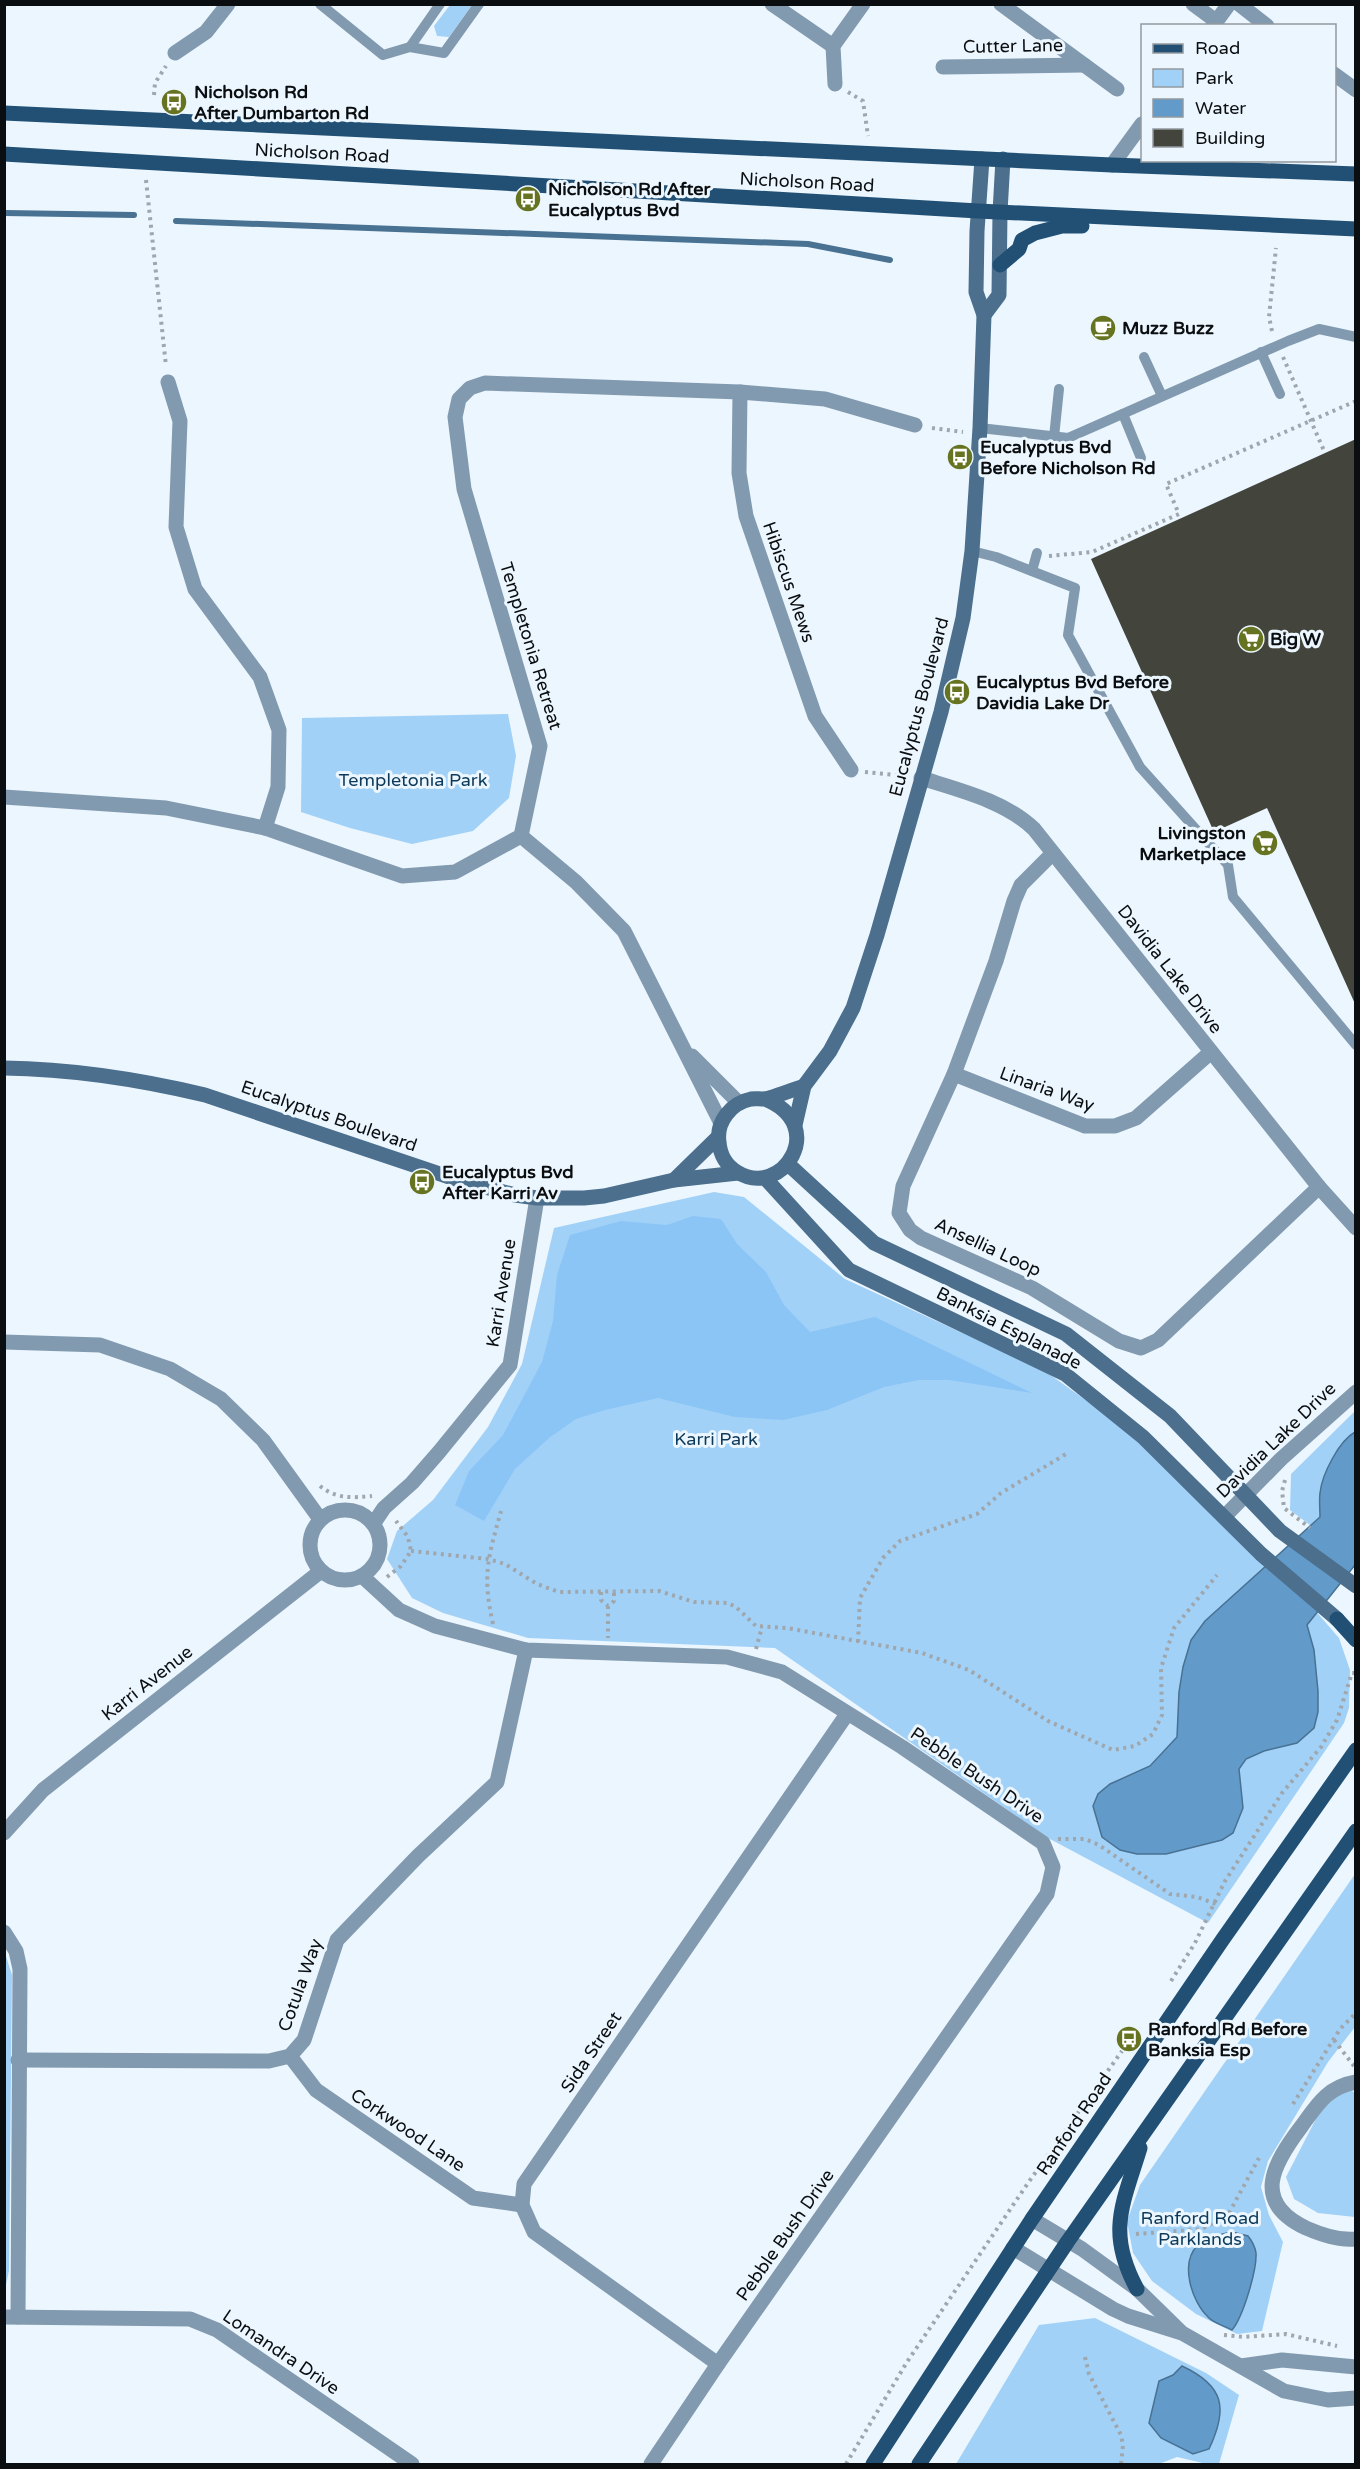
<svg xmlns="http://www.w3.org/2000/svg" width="1360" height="2469" font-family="'Varela Round',sans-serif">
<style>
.green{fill:#a2d1f8}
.forest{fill:#8ac5f6}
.water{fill:#629bca;stroke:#487192;stroke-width:1.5}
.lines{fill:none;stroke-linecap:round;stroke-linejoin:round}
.stream{stroke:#487192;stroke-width:6}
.building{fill:#43453c}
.path{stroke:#9fa6ac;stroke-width:4;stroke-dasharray:3 4.5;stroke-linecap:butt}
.lane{stroke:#829aaf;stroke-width:10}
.street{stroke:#829aaf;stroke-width:15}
.secondary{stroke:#4b6f8d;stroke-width:15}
.primary{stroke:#215074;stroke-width:15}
.labels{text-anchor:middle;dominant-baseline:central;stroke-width:6;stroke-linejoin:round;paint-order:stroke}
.street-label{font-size:18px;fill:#0b0e10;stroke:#ecf6fe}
.poi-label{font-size:18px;font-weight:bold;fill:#0b0e10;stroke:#ecf6fe;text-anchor:start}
.park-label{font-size:18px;fill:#0d3a5a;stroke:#ecf6fe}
</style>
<rect width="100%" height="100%" fill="#ecf6fe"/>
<g class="green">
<polygon points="450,5 472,5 449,37 437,36 434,26"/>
<polygon points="508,714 516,756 509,798 473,831 412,844 350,828 301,812 302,718"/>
<polygon points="714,1192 744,1197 845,1279 1045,1371 1144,1442 1301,1594 1339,1638 1350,1670 1349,1708 1344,1723 1208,1923 1048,1838 775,1648 528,1638 443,1613 412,1598 387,1559 397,1531 433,1500 488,1427 522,1364 554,1228"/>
<polygon points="1355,1411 1355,1559 1290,1510 1291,1474"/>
<polygon points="1355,1874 1355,2027 1328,2062 1268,2161 1261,2187 1269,2215 1283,2242 1262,2331 1237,2334 1196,2314 1152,2281 1133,2253 1127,2221 1140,2185"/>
<polygon points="5,1953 12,1975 9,2271 5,2289"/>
<polygon points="1348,2088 1355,2093 1355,2217 1318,2213 1294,2199 1286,2177 1321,2109"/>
<polygon points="1095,2318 1206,2373 1239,2395 1219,2464 1207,2464 1177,2457 1159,2464 956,2464 1039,2325"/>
</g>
<polygon class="forest" points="693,1216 721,1219 737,1244 766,1272 784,1305 810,1332 875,1317 1032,1393 949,1380 919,1380 884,1387 827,1410 783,1420 735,1417 658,1398 605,1410 576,1419 549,1438 515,1469 484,1521 455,1505 469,1471 503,1435 542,1362 553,1321 557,1275 570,1235 621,1221 667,1225"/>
<g class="water">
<path d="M1355,1432V1565L1307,1625L1314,1650L1318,1691V1712L1314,1728L1297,1743L1264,1751L1246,1759L1239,1769L1243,1808L1233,1833L1222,1840L1166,1854H1137L1120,1850L1102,1837L1093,1806L1098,1794L1110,1784L1150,1766L1177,1737L1179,1692L1183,1667L1191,1640L1205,1621L1320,1517C1320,1509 1319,1500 1320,1493C1322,1474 1339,1441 1355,1432Z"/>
<path d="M1232,2232L1248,2236C1252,2241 1255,2246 1256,2253C1257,2270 1243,2317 1232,2330C1225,2326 1213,2323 1208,2317C1192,2302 1179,2263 1198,2245C1208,2237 1220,2234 1232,2232Z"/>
<path d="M1182,2366C1225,2386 1228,2409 1209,2449L1193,2454L1161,2438L1149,2423L1159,2381L1173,2375Z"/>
</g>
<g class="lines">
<g class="stream">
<polyline points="4,213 134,215"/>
<polyline points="176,221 808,244 890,260"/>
</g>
</g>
<polygon class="building" points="1356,439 1356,1006 1267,808 1214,832 1091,559"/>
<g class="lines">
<g class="path">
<polyline points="848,92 863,101 868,136"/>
<polyline points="154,95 155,83 166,66"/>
<polyline points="146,180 166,366"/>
<polyline points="1272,331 1269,317 1276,248"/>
<polyline points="1283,357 1325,453"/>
<polyline points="932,428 963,432"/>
<polyline points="1049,556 1092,552 1179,514 1166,484 1356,401"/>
<polyline points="865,772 906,776"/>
<polyline points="1285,1480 1282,1491 1284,1508 1310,1528"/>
<path d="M320,1486C336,1499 352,1498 372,1496"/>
<polyline points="411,1551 488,1559 505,1564 537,1584 559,1592 659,1591 694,1602 728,1603 736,1607 756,1626 787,1628 922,1653 969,1670 1048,1721 1113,1750 1135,1746 1153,1734 1162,1715 1161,1668 1174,1628 1217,1575"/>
<polyline points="387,1577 401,1566 411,1551 408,1537 396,1521"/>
<polyline points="601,1592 601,1600 608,1606 614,1601 614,1592"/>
<polyline points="608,1606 608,1638"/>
<path d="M493,1624C482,1575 488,1558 501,1511"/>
<polyline points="858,1642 860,1598 883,1558 900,1541 977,1514 1001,1493 1066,1454"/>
<polyline points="756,1649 762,1627"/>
<polyline points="1058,1839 1085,1839 1099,1845 1170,1894 1197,1897 1216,1904"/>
<polyline points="4,1907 5,1907"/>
<polyline points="1171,1981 1195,1943 1225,1881 1282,1793 1321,1747 1337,1720 1352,1673 1356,1673"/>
<polyline points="1334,2040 1354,2066"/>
<polyline points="1293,2104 1340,2029 1356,2013"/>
<polyline points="1136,2234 1202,2229 1218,2220 1229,2213 1259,2158"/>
<polyline points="1224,2335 1244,2337 1286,2334 1337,2346"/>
<polyline points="1085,2357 1089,2374 1121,2435 1123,2445 1121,2464"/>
<polyline points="846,2464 907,2362 1028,2183 1122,2051"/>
</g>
<g class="lane">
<polyline points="320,4 383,55 410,47 444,53 479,4"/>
<polyline points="410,47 440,4"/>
<polyline points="1261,352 1280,394"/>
<polyline points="1144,357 1162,396"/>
<polyline points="1123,414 1141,458"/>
<polyline points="980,428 1068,438 1288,341 1319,329 1356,337"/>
<polyline points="1054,437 1059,389"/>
<polyline points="972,551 996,557 1075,588 1068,635 1140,767 1228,865 1233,897 1356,1045"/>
<polyline points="1032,571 1037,553"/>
</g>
<g class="street">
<polyline points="772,4 833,46"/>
<polyline points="1001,4 1117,89"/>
<polyline points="1193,4 1216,21"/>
<polyline points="1239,4 1267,26"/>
<polyline points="1213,26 1229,4"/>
<polyline points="175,53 206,32 228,4"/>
<polyline points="943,67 1084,65"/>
<polyline points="1334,74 1356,90"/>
<polyline points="835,84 833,46 863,4"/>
<polyline points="1112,165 1142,124"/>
<polyline points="168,382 180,421 176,527 195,589 260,677 279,730 278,787 265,828"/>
<polyline points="740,392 739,473 746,516 815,716 851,770"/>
<path d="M921,778C959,790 1005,801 1034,829L1319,1187L1356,1228"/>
<polyline points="4,797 166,808 265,828 402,876 455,872 521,836 540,746 464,489 455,417 459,399 470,388 485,383 740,392 825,399 915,425"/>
<polyline points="521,836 576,882 624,931 721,1123"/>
<polyline points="1053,853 1021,885 1014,901 996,961 954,1074 903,1186 899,1213 910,1230 921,1238 1032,1288 1119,1341 1141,1348 1158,1340 1319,1187"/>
<polyline points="692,1056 739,1103"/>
<polyline points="954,1074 1085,1126 1115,1126 1136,1118 1211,1052"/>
<polyline points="4,1342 100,1345 170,1369 221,1399 263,1440 320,1519"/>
<circle cx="345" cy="1545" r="35"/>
<polyline points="1224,1517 1281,1459 1356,1392"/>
<polyline points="374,1523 384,1508 412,1483 439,1452 510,1365 537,1198"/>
<polyline points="362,1576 399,1610 435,1626 526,1650 727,1657 782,1672 902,1747 1043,1843 1053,1867 1047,1894 718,2364 651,2464"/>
<polyline points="4,1833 43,1790 321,1571"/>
<polyline points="4,1932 16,1951 20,1969 18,2317"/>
<polyline points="290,2056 316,2090 473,2198 522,2205"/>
<polyline points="18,2060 269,2061 290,2056 304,2040 337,1940 418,1856 497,1782 526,1650"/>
<path d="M1356,2082C1327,2087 1317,2105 1301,2127C1273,2164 1251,2202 1306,2228C1322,2235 1339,2241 1356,2239"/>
<polyline points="1032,2219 1082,2249 1137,2289 1180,2331"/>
<polyline points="1013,2248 1113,2309 1128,2316 1182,2333 1284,2391 1328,2400 1356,2398"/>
<polyline points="4,2317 190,2319 217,2330 412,2464"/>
<polyline points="718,2364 534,2232 522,2205 524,2184 847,1714"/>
<polyline points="1241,2366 1282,2360 1356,2367"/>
</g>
<g class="secondary">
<polyline points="984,315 999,295 1000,212 1003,159"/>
<path d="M4,1068C73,1069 138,1079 205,1095L452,1178L515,1195L537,1198H584L604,1196L674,1180L738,1173"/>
<path d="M765,1099C830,1125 782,1200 737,1172C727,1166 720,1155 719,1142C716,1122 731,1103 751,1099C757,1098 763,1100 769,1098C780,1095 792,1090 804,1086"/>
<polyline points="795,1125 804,1086 830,1051 853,1008 877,935 941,712 963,618 972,551 980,428 984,315 976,292 977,231 982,159"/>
<polyline points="788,1164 874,1243 1066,1334 1170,1416 1280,1531 1356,1586"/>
<polyline points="765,1178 849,1270 1065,1374 1143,1437 1261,1554 1337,1619"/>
<polyline points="674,1180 718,1137"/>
</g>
<g class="primary">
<polyline points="4,113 1112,165 1356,174"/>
<polyline points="4,154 978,211 1356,229"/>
<polyline points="1000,265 1019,249 1022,240 1035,233 1062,226 1082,226"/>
<polyline points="1337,1619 1356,1640"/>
<path d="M1137,2289C1106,2232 1123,2204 1140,2148"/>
<polyline points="873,2464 1032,2219 1223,1939 1356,1750"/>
<polyline points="919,2464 1068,2241 1356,1831"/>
</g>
</g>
<defs>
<symbol id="bus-disc" viewBox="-11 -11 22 22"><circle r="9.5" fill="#667421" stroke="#ecf6fe"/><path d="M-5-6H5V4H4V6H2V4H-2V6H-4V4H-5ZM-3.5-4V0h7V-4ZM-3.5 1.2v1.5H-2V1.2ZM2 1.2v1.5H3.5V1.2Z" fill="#fff"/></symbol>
<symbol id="cafe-disc" viewBox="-11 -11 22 22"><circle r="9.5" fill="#667421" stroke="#ecf6fe"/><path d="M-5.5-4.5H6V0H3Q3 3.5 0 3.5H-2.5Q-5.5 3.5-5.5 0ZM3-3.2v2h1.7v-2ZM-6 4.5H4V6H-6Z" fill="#fff"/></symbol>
<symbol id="supermarket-disc" viewBox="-11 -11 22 22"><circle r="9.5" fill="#667421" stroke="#ecf6fe"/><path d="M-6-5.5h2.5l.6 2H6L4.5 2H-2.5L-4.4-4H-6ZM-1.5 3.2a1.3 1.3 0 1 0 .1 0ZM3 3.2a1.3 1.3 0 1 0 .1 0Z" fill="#fff"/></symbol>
</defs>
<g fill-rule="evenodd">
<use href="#bus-disc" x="159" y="87" width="30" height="30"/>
<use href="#bus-disc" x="513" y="184" width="30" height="30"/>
<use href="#cafe-disc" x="1088" y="313" width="30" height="30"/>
<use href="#bus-disc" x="945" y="442" width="30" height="30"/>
<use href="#supermarket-disc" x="1236" y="624" width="30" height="30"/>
<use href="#bus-disc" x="942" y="677" width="30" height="30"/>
<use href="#supermarket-disc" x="1250" y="828" width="30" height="30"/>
<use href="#bus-disc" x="407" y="1167" width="30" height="30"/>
<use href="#bus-disc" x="1114" y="2024" width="30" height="30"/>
</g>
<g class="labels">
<g class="street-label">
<text transform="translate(1013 46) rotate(-1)">Cutter Lane</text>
<text transform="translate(322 153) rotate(3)">Nicholson Road</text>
<text transform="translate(807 182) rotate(3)">Nicholson Road</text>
<text transform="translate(789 582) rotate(71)">Hibiscus Mews</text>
<text transform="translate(531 646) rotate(73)">Templetonia Retreat</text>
<text transform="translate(919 707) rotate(-75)">Eucalyptus Boulevard</text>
<text transform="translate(1170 969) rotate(52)">Davidia Lake Drive</text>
<text transform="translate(1047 1089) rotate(20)">Linaria Way</text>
<text transform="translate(329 1116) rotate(19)">Eucalyptus Boulevard</text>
<text transform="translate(988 1247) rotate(25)">Ansellia Loop</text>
<text transform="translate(501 1293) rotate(-81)">Karri Avenue</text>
<text transform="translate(1009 1328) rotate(27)">Banksia Esplanade</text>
<text transform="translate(1276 1440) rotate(-44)">Davidia Lake Drive</text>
<text transform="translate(147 1683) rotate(-38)">Karri Avenue</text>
<text transform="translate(977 1775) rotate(34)">Pebble Bush Drive</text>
<text transform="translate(300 1985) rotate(-70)">Cotula Way</text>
<text transform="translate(591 2052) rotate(-56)">Sida Street</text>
<text transform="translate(1074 2124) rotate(-56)">Ranford Road</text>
<text transform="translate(408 2130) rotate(34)">Corkwood Lane</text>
<text transform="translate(785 2235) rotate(-55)">Pebble Bush Drive</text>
<text transform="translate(281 2352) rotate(34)">Lomandra Drive</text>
</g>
<g class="poi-label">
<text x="194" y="92">Nicholson Rd<tspan x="194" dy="21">After Dumbarton Rd</tspan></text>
<text x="548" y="189">Nicholson Rd After<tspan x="548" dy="21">Eucalyptus Bvd</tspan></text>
<text x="1122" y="328">Muzz Buzz</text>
<text x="980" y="447">Eucalyptus Bvd<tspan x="980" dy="21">Before Nicholson Rd</tspan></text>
<text x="1270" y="639">Big W</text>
<text x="976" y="682">Eucalyptus Bvd Before<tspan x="976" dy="21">Davidia Lake Dr</tspan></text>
<text x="1246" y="833" text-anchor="end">Livingston<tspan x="1246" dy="21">Marketplace</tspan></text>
<text x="442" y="1172">Eucalyptus Bvd<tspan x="442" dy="21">After Karri Av</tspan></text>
<text x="1148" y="2029">Ranford Rd Before<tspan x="1148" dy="21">Banksia Esp</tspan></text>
</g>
<g class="park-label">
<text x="413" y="780">Templetonia Park</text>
<text x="716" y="1439">Karri Park</text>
<text x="1200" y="2218">Ranford Road<tspan x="1200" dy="21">Parklands</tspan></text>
</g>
</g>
<rect width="1360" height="2469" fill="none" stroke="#0b0e10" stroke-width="12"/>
<rect x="1141" y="24" width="195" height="138" fill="#ecf6fe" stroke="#92999f" stroke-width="1.5"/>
<rect x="1153" y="44" width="30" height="9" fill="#215074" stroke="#92999f" stroke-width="1.5"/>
<text x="1195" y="54" font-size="18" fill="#0b0e10">Road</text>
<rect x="1153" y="69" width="30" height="18" fill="#a2d1f8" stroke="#92999f" stroke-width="1.5"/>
<text x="1195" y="84" font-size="18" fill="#0b0e10">Park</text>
<rect x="1153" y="99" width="30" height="18" fill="#629bca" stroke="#92999f" stroke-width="1.5"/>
<text x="1195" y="114" font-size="18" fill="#0b0e10">Water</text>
<rect x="1153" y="129" width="30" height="18" fill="#43453c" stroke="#92999f" stroke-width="1.5"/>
<text x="1195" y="144" font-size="18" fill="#0b0e10">Building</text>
</svg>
